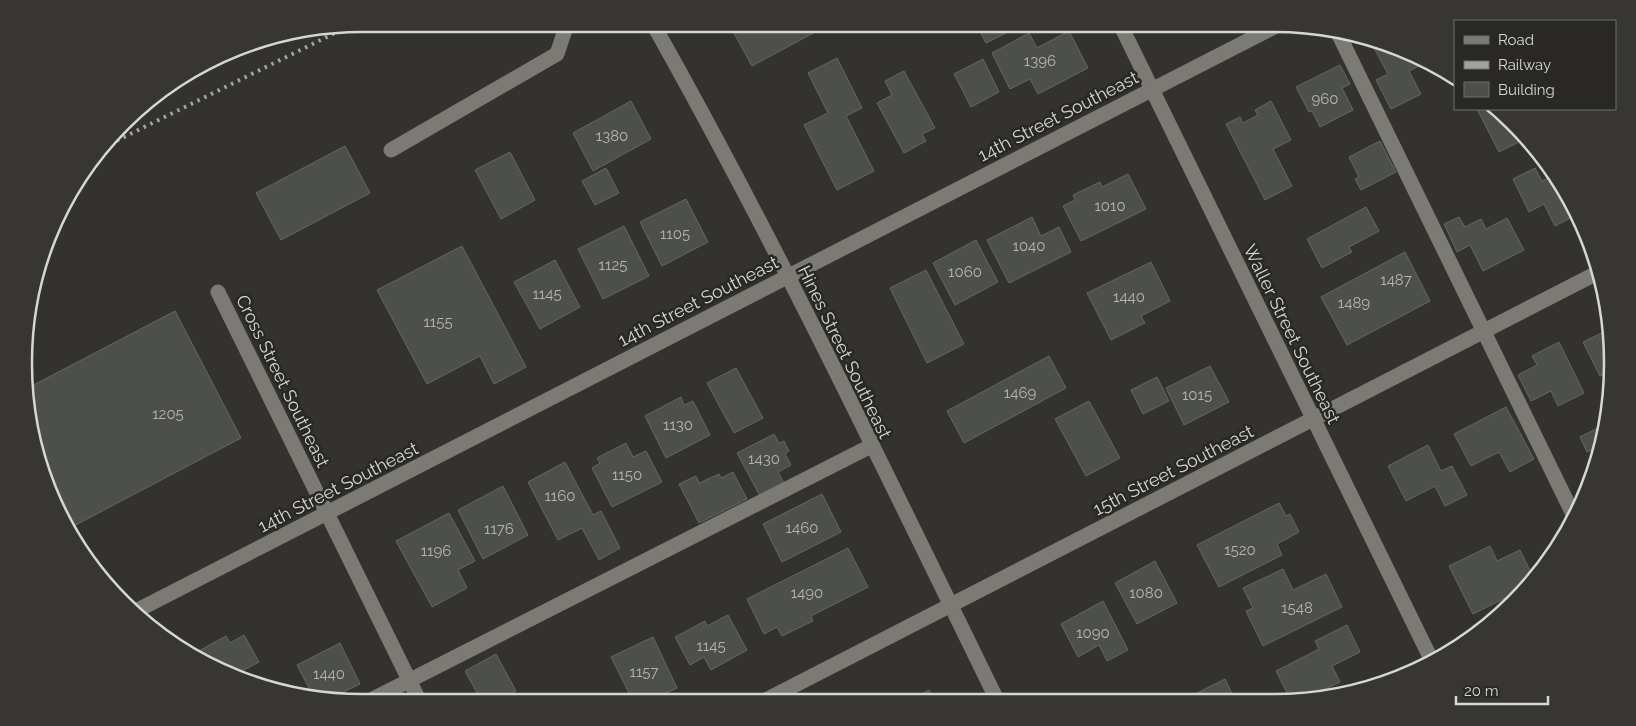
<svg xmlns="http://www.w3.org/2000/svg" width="1636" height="726" font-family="Raleway,sans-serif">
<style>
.building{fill:#4d4f4b;stroke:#656763}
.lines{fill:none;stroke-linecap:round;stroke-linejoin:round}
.minor{stroke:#7b7a75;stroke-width:15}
.rail{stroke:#a2a29f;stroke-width:4;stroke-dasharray:2.5 5;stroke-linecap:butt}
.labels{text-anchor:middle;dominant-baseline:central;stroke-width:5;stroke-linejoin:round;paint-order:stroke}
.number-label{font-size:15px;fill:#b4b4b1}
.street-label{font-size:18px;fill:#d6d6d3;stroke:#292824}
.rim{fill:none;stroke:#d6d6d3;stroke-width:2.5}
</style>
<rect width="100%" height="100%" fill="#33322e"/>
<g class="building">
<polygon points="729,24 813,24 817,31 752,66"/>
<polygon points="976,24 1003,24 1008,32 986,43"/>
<polygon points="1069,31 1088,68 1038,94 1030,79 1010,89 992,53 1029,33 1037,48"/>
<polygon points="1384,43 1427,62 1409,71 1421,94 1391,109 1376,80 1388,74 1374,48"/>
<polygon points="241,47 244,52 165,94 163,91 194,69"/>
<polygon points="837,58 862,108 846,116 874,171 837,190 804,125 828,113 808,73"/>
<polygon points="983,59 999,92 971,107 954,74"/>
<polygon points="1340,65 1350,84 1342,88 1353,110 1320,127 1312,111 1309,112 1296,87"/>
<polygon points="904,71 935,128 922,134 926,141 904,153 877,103 892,95 885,81"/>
<polygon points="631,101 651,139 593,171 573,133"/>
<polygon points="1271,101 1291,140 1273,149 1292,186 1265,200 1226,124 1240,117 1243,123 1258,115 1255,110"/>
<polygon points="1477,109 1497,109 1519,132 1517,132 1521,141 1499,152"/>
<polygon points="1380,141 1396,172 1361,190 1355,179 1359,177 1349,157"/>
<polygon points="345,146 370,193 281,240 256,193"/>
<polygon points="510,152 535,200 501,219 475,170"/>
<polygon points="606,168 619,193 595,205 582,181"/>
<polygon points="1535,168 1542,181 1554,175 1578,214 1555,226 1544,204 1529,212 1513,179"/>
<polygon points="1128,174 1146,209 1081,241 1063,206 1075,200 1073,195 1100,182 1102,187"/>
<polygon points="686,199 708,242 662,266 640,222"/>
<polygon points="1366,207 1379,231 1349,247 1352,252 1322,268 1307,239"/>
<polygon points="1032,217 1041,236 1059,227 1071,252 1009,283 987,240"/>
<polygon points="1459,217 1465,227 1481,219 1486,229 1507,218 1524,250 1483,271 1470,245 1457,252 1444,224"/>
<polygon points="624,226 649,276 603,299 578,249"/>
<polygon points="976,240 998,282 955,305 933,263"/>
<polygon points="462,246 526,367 494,384 480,356 427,384 377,290"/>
<polygon points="1405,252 1430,301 1347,345 1321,297"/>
<polygon points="555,260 580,307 540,329 514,282"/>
<polygon points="1151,262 1170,301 1141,316 1145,323 1111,340 1087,293"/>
<polygon points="926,270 964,344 927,363 890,288"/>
<polygon points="175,311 241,438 68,529 30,429 26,389"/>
<polygon points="1610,329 1612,341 1611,371 1600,376 1583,342"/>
<polygon points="1559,342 1584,393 1558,406 1551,391 1531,401 1518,375 1537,365 1532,356"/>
<polygon points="1049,356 1066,388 964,443 947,411"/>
<polygon points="1210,366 1229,402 1184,425 1166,388"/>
<polygon points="736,368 763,418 734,433 707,383"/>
<polygon points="1157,377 1169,401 1143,414 1131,390"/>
<polygon points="681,397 684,405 693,401 710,435 666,458 645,416"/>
<polygon points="1089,401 1120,458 1086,476 1055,419"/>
<polygon points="1506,407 1534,459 1510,472 1499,452 1471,466 1454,434"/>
<polygon points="1606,424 1600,446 1587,452 1580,437"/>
<polygon points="774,434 779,443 784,441 789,451 785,454 791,465 778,472 784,483 760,496 737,453"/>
<polygon points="626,443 633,457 646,451 662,482 612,507 592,468 600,463 597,458"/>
<polygon points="1428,445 1441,471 1452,466 1467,495 1445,506 1435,486 1406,501 1388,466"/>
<polygon points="565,462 593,515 601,511 620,548 599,560 582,528 558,540 528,482"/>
<polygon points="733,472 747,499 699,523 679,484 696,476 699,483 719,474 721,478"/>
<polygon points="503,486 528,535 483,559 458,510"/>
<polygon points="822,494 841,532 782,562 763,524"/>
<polygon points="1279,503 1286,516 1290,514 1299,532 1277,544 1282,555 1219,587 1197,545"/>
<polygon points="449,513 475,561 458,570 467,588 432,607 396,541"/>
<polygon points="1490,546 1497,561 1520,550 1533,577 1521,590 1473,614 1449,566"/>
<polygon points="848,548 868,587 811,616 813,621 782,636 777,627 764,634 747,599"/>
<polygon points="1155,561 1177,603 1137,624 1115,583"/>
<polygon points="1283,569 1293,590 1326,574 1342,607 1263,646 1246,611 1253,608 1243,588"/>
<polygon points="1103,601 1128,650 1107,661 1099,645 1078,657 1061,624"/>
<polygon points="728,615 747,650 711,670 704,657 690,665 675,637 705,621 707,626"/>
<polygon points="1347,625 1360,652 1332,666 1340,682 1304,699 1290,699 1276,671 1319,649 1315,641"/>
<polygon points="244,635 259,662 234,675 201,660 197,652 226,636 230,643"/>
<polygon points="653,637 677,688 649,701 633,701 611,657"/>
<polygon points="340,643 360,684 333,697 312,694 297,665"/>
<polygon points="496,654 516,691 496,702 482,702 465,671"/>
<polygon points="1225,679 1235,700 1193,700 1191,696"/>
<polygon points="929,690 934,700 910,701"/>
</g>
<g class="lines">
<g class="minor">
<path d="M653,24C777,244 886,473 997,700"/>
<polyline points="1120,24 1432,661"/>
<polyline points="1339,35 1573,514"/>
<polyline points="391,150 557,54 567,24"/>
<polyline points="218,292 420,702"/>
<polyline points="134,612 1278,25"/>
<polyline points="764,701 1599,272"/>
<polyline points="367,702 871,446"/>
</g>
<polyline class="rail" points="110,144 349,26"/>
</g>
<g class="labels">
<g class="number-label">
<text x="1040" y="61">1396</text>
<text x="1325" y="99">960</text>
<text x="612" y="136">1380</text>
<text x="1110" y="206">1010</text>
<text x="675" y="234">1105</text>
<text x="1029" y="246">1040</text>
<text x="613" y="265">1125</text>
<text x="965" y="272">1060</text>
<text x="1396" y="280">1487</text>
<text x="547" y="294">1145</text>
<text x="1129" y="297">1440</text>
<text x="1354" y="303">1489</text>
<text x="438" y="322">1155</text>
<text x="1020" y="393">1469</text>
<text x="1197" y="395">1015</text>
<text x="168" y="414">1205</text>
<text x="678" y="425">1130</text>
<text x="764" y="459">1430</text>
<text x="627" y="475">1150</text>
<text x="560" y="496">1160</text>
<text x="802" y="528">1460</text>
<text x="499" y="529">1176</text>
<text x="1240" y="550">1520</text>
<text x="436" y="551">1196</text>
<text x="807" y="593">1490</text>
<text x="1146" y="593">1080</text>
<text x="1297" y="608">1548</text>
<text x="1093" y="633">1090</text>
<text x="711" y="646">1145</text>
<text x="644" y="672">1157</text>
<text x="329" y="674">1440</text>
</g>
<g class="street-label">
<text transform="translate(1058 116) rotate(-27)">14th Street Southeast</text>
<text transform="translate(698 301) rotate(-27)">14th Street Southeast</text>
<text transform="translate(1292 334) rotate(64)">Waller Street Southeast</text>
<text transform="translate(845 352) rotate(64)">Hines Street Southeast</text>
<text transform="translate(283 381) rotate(64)">Cross Street Southeast</text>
<text transform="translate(1173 470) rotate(-27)">15th Street Southeast</text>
<text transform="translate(338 487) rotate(-27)">14th Street Southeast</text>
</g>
</g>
<path d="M0 0H1636V726H0ZM362 32H1274A330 330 0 0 1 1604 362V364A330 330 0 0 1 1274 694H362A330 330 0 0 1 32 364V362A330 330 0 0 1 362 32Z" fill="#373632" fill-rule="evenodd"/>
<path class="rim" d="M362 32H1274A330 330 0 0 1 1604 362V364A330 330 0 0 1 1274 694H362A330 330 0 0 1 32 364V362A330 330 0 0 1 362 32Z"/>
<rect x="1454" y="20" width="162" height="90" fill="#292824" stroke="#6e6e6a"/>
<rect x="1464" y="36" width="25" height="8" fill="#7b7a75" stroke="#6e6e6a"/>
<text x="1498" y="45" font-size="15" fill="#d6d6d3">Road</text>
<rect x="1464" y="61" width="25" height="8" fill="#a2a29f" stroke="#6e6e6a"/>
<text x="1498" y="70" font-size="15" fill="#d6d6d3">Railway</text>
<rect x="1464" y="82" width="25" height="15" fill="#4d4f4b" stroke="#6e6e6a"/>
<text x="1498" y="95" font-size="15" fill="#d6d6d3">Building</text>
<path d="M1456 696v8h92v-8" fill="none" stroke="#d6d6d3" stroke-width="2.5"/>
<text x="1464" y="696" font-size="15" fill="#d6d6d3" stroke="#292824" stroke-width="4" paint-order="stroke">20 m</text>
</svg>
